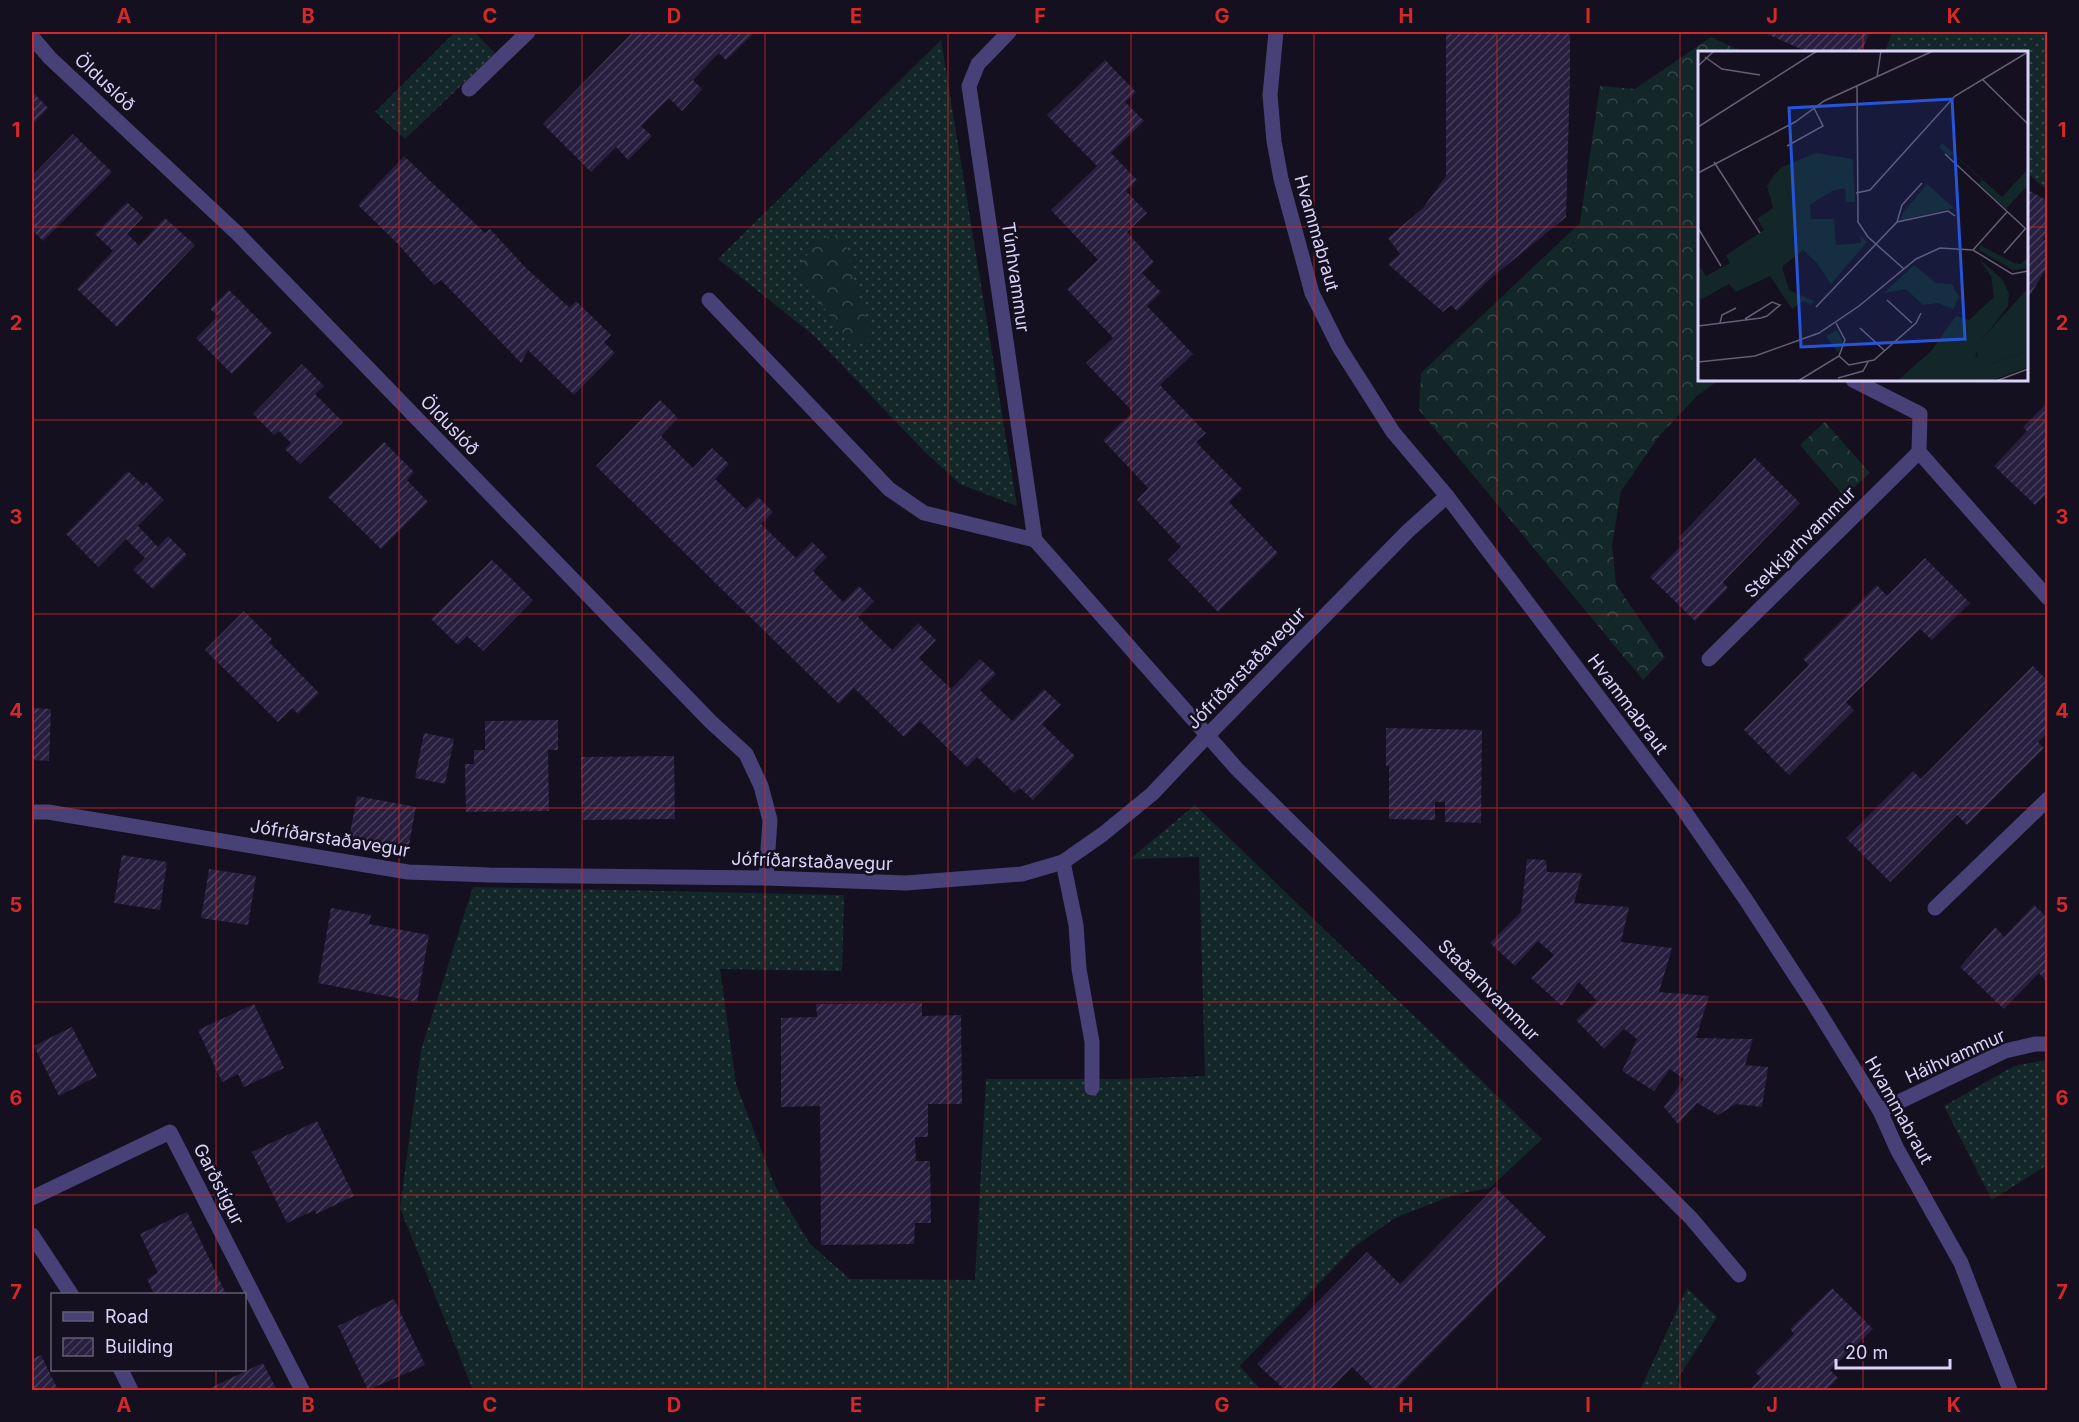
<svg xmlns="http://www.w3.org/2000/svg" width="2079" height="1422" font-family="Inter,sans-serif">
<style>
.grass{fill:url(#grass-dots)}
.forest{fill:url(#forest-crowns)}
.building{fill:url(#building-hatch)}
.lines{fill:none;stroke-linecap:round;stroke-linejoin:round}
.minor{stroke:#484178;stroke-width:15}
.grid{fill:none;stroke:#d62828;stroke-width:1.5;stroke-opacity:0.55}
.labels{text-anchor:middle;dominant-baseline:central;stroke-width:5;stroke-linejoin:round;paint-order:stroke}
.street-label{font-size:18px;fill:#dbd3f9;stroke:#14101f}
.inset-road{fill:none;stroke:#645e76;stroke-width:1.5}
.view{fill:#2655da;fill-opacity:0.15;stroke:#2655da;stroke-width:3}
.inset-edge{fill:none;stroke:#dbd3f9;stroke-width:3}
.neatline{fill:none;stroke:#d62828;stroke-width:2}
.grid-label{font-size:20px;text-anchor:middle;font-weight:bold;fill:#d62828}
</style>
<defs>
<pattern id="grass-dots" width="8" height="8" patternUnits="userSpaceOnUse" patternTransform="scale(1.5)"><rect width="8" height="8" fill="#132728"/><path d="M2 2h.1M6 6h.1" fill="none" stroke="#354548" stroke-width="1.8" stroke-linecap="round"/></pattern>
<pattern id="forest-crowns" width="20" height="18" patternUnits="userSpaceOnUse" patternTransform="scale(1.5)"><rect width="20" height="18" fill="#132728"/><path d="M2 6a3 3 0 1 1 6 0M12 15a3 3 0 1 1 6 0" fill="none" stroke="#354548"/></pattern>
<pattern id="building-hatch" width="6" height="6" patternUnits="userSpaceOnUse" patternTransform="scale(1.5)"><rect width="6" height="6" fill="#281e3e"/><path d="M-1 1l2-2M0 6l6-6M5 7l2-2" fill="none" stroke="#473e5b"/></pattern>
</defs>
<rect width="100%" height="100%" fill="#14101f"/>
<g class="grass">
<polygon points="455,32 474,32 495,53 405,139 375,112"/>
<polygon points="1892,32 2047,32 2047,190 2027,173 2026,52 1885,52"/>
<polygon points="941,40 1017,506 960,484 924,451 813,335 718,259"/>
<polygon points="1195,805 1542,1139 1490,1188 1453,1195 1395,1218 1354,1247 1240,1366 1261,1390 473,1390 400,1208 421,1050 473,887 844,895 842,971 720,969 736,1084 775,1186 810,1244 850,1279 975,1280 986,1079 1120,1079 1205,1076 1199,857 1130,859"/>
<polygon points="2047,1060 2047,1165 1992,1200 1944,1106 2014,1066"/>
<polygon points="1687,1288 1717,1317 1677,1380 1684,1390 1640,1390"/>
</g>
<g class="forest">
<polygon points="1711,37 1743,52 1700,52 1700,380 1719,380 1698,395 1660,435 1621,491 1612,545 1616,584 1665,657 1643,680 1419,410 1421,373 1580,223 1600,86 1635,89"/>
<polygon points="843,233 858,295 873,339 850,342 795,270 820,239"/>
<polygon points="1825,422 1870,473 1844,496 1800,445"/>
</g>
<g class="building">
<polygon points="633,32 755,32 726,60 719,53 693,80 702,89 682,111 669,98 641,126 652,136 628,160 616,147 591,172 543,124"/>
<polygon points="1446,32 1570,32 1570,75 1566,217 1491,278 1457,311 1451,305 1443,312 1388,264 1400,254 1388,238 1423,208 1446,176"/>
<polygon points="1762,32 1870,32 1861,52 1808,52"/>
<polygon points="1105,60 1136,92 1125,102 1144,121 1111,153 1137,180 1126,191 1147,213 1127,232 1154,262 1142,273 1161,292 1147,306 1193,354 1160,385 1206,433 1196,442 1242,489 1229,502 1278,553 1218,612 1168,560 1181,547 1137,500 1148,488 1103,440 1133,412 1086,363 1113,338 1067,289 1098,260 1051,210 1097,166 1047,115"/>
<polygon points="32,91 48,108 32,125"/>
<polygon points="73,134 112,172 43,241 32,230 32,176"/>
<polygon points="404,156 485,233 490,229 526,268 570,308 576,301 611,335 604,342 615,353 574,395 528,350 521,363 441,280 434,285 397,243 358,205"/>
<polygon points="2026,189 2048,201 2048,231 2043,239 2048,242 2048,265 2026,302"/>
<polygon points="127,202 143,217 127,234 139,245 165,218 195,245 117,327 77,289 113,251 95,234"/>
<polygon points="229,290 272,333 232,374 196,338 218,316 210,309"/>
<polygon points="302,364 324,386 315,394 343,422 300,464 285,449 291,443 279,431 274,435 253,414"/>
<polygon points="660,400 678,418 661,436 693,468 712,448 729,464 715,479 746,509 758,497 773,512 761,524 796,558 812,542 827,557 813,571 843,602 859,586 874,601 858,617 892,650 918,623 936,640 919,658 951,689 980,659 996,674 980,690 1012,721 1044,689 1061,705 1042,724 1075,756 1033,800 1020,788 1014,793 977,757 967,767 920,721 904,737 854,688 839,704 596,466"/>
<polygon points="2048,402 2048,492 2035,505 1994,466 2027,431 2023,427"/>
<polygon points="384,442 414,472 407,480 428,502 381,549 328,497"/>
<polygon points="1755,458 1800,503 1723,582 1728,588 1695,621 1650,577 1683,544 1678,538"/>
<polygon points="128,471 144,486 146,482 164,500 138,526 158,547 168,536 187,555 153,589 133,570 145,558 126,539 98,567 66,534"/>
<polygon points="1925,558 1970,603 1932,640 1920,629 1846,702 1854,710 1789,775 1744,730 1809,665 1803,659 1877,585 1887,596"/>
<polygon points="492,560 533,600 483,651 467,636 458,645 431,619"/>
<polygon points="244,611 272,639 269,642 319,693 298,714 292,708 278,722 205,650"/>
<polygon points="2033,666 2048,681 2048,732 2038,742 2044,748 1967,825 1957,815 1890,882 1846,838 1913,771 1921,779"/>
<polygon points="32,708 51,709 49,761 32,760"/>
<polygon points="558,720 558,750 548,750 549,811 466,812 465,764 474,764 474,750 485,750 485,721"/>
<polygon points="1386,728 1482,730 1481,823 1445,822 1445,802 1435,802 1435,820 1389,819 1389,766 1386,766"/>
<polygon points="424,733 454,739 445,784 415,778"/>
<polygon points="674,756 675,819 582,820 581,757"/>
<polygon points="357,796 416,807 408,850 349,839"/>
<polygon points="122,855 167,862 160,910 114,903"/>
<polygon points="1527,859 1546,860 1547,872 1582,873 1574,903 1629,907 1621,942 1672,948 1659,992 1709,996 1696,1038 1753,1039 1745,1065 1768,1067 1762,1107 1736,1104 1718,1115 1697,1103 1678,1124 1664,1107 1684,1079 1670,1069 1654,1091 1622,1071 1637,1039 1624,1029 1604,1049 1576,1020 1597,1001 1579,982 1562,1006 1531,978 1554,955 1538,941 1515,966 1490,943 1521,912"/>
<polygon points="209,869 256,876 248,925 201,918"/>
<polygon points="2034,905 2048,918 2048,979 2046,981 2039,973 2004,1009 1960,967 1995,927 2004,937"/>
<polygon points="331,908 371,915 369,924 429,935 417,1002 318,983"/>
<polygon points="922,1003 922,1016 961,1015 962,1104 928,1104 928,1137 915,1137 916,1161 930,1161 931,1223 915,1223 914,1244 821,1245 820,1106 781,1107 781,1018 817,1017 816,1004"/>
<polygon points="254,1004 284,1068 244,1087 238,1074 222,1082 198,1030"/>
<polygon points="72,1027 97,1076 59,1096 34,1046"/>
<polygon points="317,1121 354,1196 316,1214 315,1210 287,1223 252,1152"/>
<polygon points="1495,1187 1546,1237 1395,1390 1375,1390 1352,1367 1329,1390 1285,1390 1257,1364 1367,1252 1400,1284"/>
<polygon points="187,1212 226,1294 154,1294 147,1279 158,1273 140,1234"/>
<polygon points="1832,1288 1873,1329 1830,1370 1838,1378 1826,1390 1749,1390 1761,1378 1755,1372 1794,1334 1790,1329"/>
<polygon points="394,1299 425,1365 368,1390 338,1326"/>
<polygon points="41,1355 58,1390 32,1390 32,1359"/>
<polygon points="263,1363 277,1390 206,1390"/>
</g>
<g class="lines">
<g class="minor">
<polyline points="1009,32 978,64 969,86 1035,540 1237,769 1691,1218 1739,1275"/>
<polyline points="1276,32 1270,95 1274,141 1281,179 1312,293 1339,347 1393,432 1447,496 1683,809 1746,900 1814,1004 1880,1111 1897,1149 1961,1263 2010,1390"/>
<polyline points="32,37 50,58 238,234 711,722 746,754 761,786 770,820 766,878"/>
<polyline points="469,89 528,32"/>
<polyline points="709,300 889,489 924,513 1035,540"/>
<polyline points="1853,380 1920,414 1919,452 2048,598"/>
<polyline points="1709,659 1919,452"/>
<polyline points="32,812 48,812 408,872 489,875 766,878 906,883 1022,874 1063,862 1103,834 1152,794 1207,736 1408,531 1447,496"/>
<polyline points="1063,862 1076,925 1079,969 1092,1042 1092,1088"/>
<polyline points="1935,908 2048,799"/>
<polyline points="1880,1111 2005,1051 2035,1044 2048,1044"/>
<polyline points="32,1198 170,1132 302,1390"/>
<polyline points="32,1235 71,1294"/>
<polyline points="121,1370 131,1390"/>
</g>
</g>
<path class="grid" d="M216,32V1294M399,32V1390M582,32V1390M765,32V1390M948,32V1390M1131,32V1390M1314,32V1390M1497,32V1390M1680,32V1390M1863,32V52M32,227H1700M2026,227H2048M1863,380V1390M32,420H2048M32,614H2048M32,808H2048M32,1002H2048M32,1195H2048M216,1370V1390"/>
<g class="labels">
<g class="street-label">
<text transform="translate(105 82) rotate(43)">Ölduslóð</text>
<text transform="translate(1317 233) rotate(74)">Hvammabraut</text>
<text transform="translate(1016 277) rotate(82)">Túnhvammur</text>
<text transform="translate(450 425) rotate(46)">Ölduslóð</text>
<text transform="translate(1800 542) rotate(-45)">Stekkjarhvammur</text>
<text transform="translate(1246 668) rotate(-46)">Jófríðarstaðavegur</text>
<text transform="translate(1628 704) rotate(53)">Hvammabraut</text>
<text transform="translate(330 838) rotate(9)">Jófríðarstaðavegur</text>
<text transform="translate(812 861) rotate(2)">Jófríðarstaðavegur</text>
<text transform="translate(1489 990) rotate(45)">Staðarhvammur</text>
<text transform="translate(1955 1056) rotate(-24)">Háihvammur</text>
<text transform="translate(1899 1110) rotate(61)">Hvammabraut</text>
<text transform="translate(219 1184) rotate(63)">Garðstígur</text>
</g>
</g>
<g transform="translate(1698 51)">
<rect width="330" height="330" fill="#14101f"/>
<path d="M244,92L304,146L330,118V134L308,158L281,133L284,129L255,103L251,106L241,96ZM118,102L155,108L157,151H148L147,137L134,140L112,154L113,168H136L138,194L163,192L162,184L169,191L133,233L119,212L105,199L84,216L91,239L116,250L113,254L106,250L94,258L72,225L38,241L31,233L2,249L0,213L8,225L32,212L28,204L66,179L59,168L75,157L69,135L75,125L84,116ZM229,133L256,157L202,169L205,162ZM282,194L316,212L323,213L330,206V217L315,219L281,199ZM281,208L305,229L311,243L310,255L283,289L277,305L294,313L330,300V316L292,330H199L233,300L258,265L271,269L296,246L293,225ZM139,279L145,292L140,302L128,285Z" fill="#132728"/>
<path d="M216,214L238,232L254,233L261,246L255,258L240,252L225,254L208,238L186,242ZM305,263L283,289L277,305L284,321L264,329L269,302L276,290ZM263,285L257,311L245,316L251,300Z" fill="#132728"/>
<path d="M330,237V300L294,313L281,310L278,295Z" fill="#132728"/>
<path class="inset-road" d="M7,6L24,18L62,24M0,15L16,0M179,26L183,0M285,29L330,73M159,35L160,171L170,186L206,218M0,76L119,0M89,95L125,75L116,57M247,103L328,178M16,111L62,182M0,122L97,71L126,50L235,0M158,142L172,139L257,45L330,1M199,171L204,154L224,132M0,177L23,215M275,199L309,161M306,202L328,177M189,249L214,272M118,256L199,171L250,160L257,165M22,272L24,264L38,257M0,275L63,267L69,265L82,254L74,251L47,268M162,277L186,299M141,305L151,314L176,309L218,272L223,262M0,311L57,305L121,282L161,255L218,208L242,197L275,199L314,223L330,220M140,327L165,320L170,311M100,330L141,305L147,289L138,272M298,330L330,318"/>
<path class="view" d="M254,48L267,288L103,296L91,57Z"/>
<rect width="330" height="330" class="inset-edge"/>
</g>
<rect width="2079" height="1422" fill="none" stroke="#14101f" stroke-width="66"/>
<rect x="51" y="1293" width="195" height="78" fill="#14101f" stroke="#645e76" stroke-width="1.5"/>
<rect x="63" y="1312" width="30" height="9" fill="#484178" stroke="#645e76" stroke-width="1.5"/>
<text x="105" y="1323" font-size="18" fill="#dbd3f9">Road</text>
<rect x="63" y="1338" width="30" height="18" fill="url(#building-hatch)" stroke="#645e76" stroke-width="1.5"/>
<text x="105" y="1353" font-size="18" fill="#dbd3f9">Building</text>
<path d="M1836 1359v9h114v-9" fill="none" stroke="#dbd3f9" stroke-width="3"/>
<text x="1845" y="1359" font-size="18" fill="#dbd3f9" stroke="#14101f" stroke-width="4.5" paint-order="stroke">20 m</text>
<rect x="33" y="33" width="2013" height="1356" class="neatline"/>
<g class="grid-label">
<text x="124" y="23">A</text>
<text x="308" y="23">B</text>
<text x="490" y="23">C</text>
<text x="674" y="23">D</text>
<text x="856" y="23">E</text>
<text x="1040" y="23">F</text>
<text x="1222" y="23">G</text>
<text x="1406" y="23">H</text>
<text x="1588" y="23">I</text>
<text x="1772" y="23">J</text>
<text x="1954" y="23">K</text>
<text x="16" y="137">1</text>
<text x="2062" y="137">1</text>
<text x="16" y="330">2</text>
<text x="2062" y="330">2</text>
<text x="16" y="524">3</text>
<text x="2062" y="524">3</text>
<text x="16" y="718">4</text>
<text x="2062" y="718">4</text>
<text x="16" y="912">5</text>
<text x="2062" y="912">5</text>
<text x="16" y="1105">6</text>
<text x="2062" y="1105">6</text>
<text x="16" y="1299">7</text>
<text x="2062" y="1299">7</text>
<text x="124" y="1412">A</text>
<text x="308" y="1412">B</text>
<text x="490" y="1412">C</text>
<text x="674" y="1412">D</text>
<text x="856" y="1412">E</text>
<text x="1040" y="1412">F</text>
<text x="1222" y="1412">G</text>
<text x="1406" y="1412">H</text>
<text x="1588" y="1412">I</text>
<text x="1772" y="1412">J</text>
<text x="1954" y="1412">K</text>
</g>
</svg>
